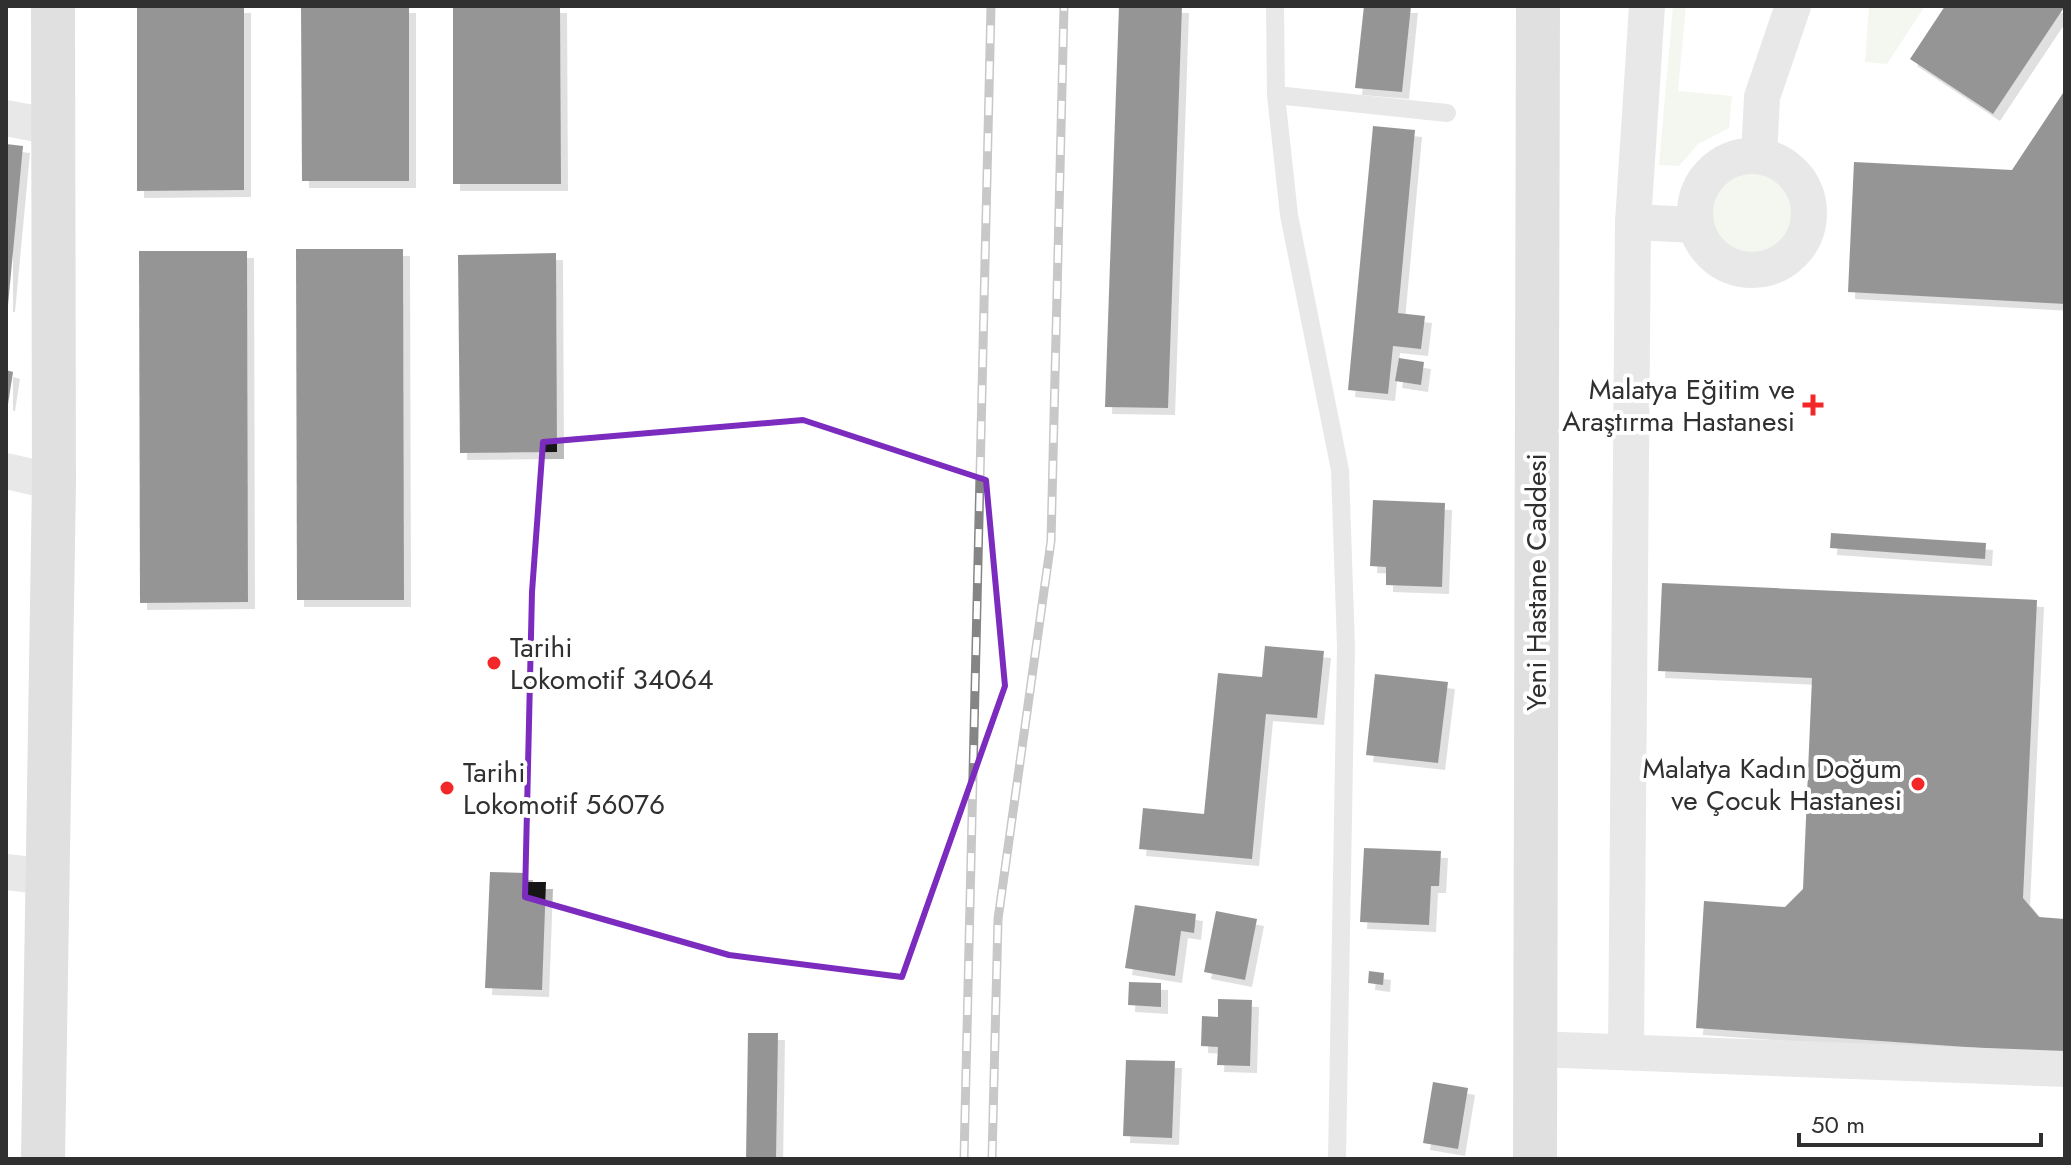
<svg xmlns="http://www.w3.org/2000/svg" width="2071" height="1165" font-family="Jost,sans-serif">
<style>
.green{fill:#e5eedd}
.building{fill:#171717;filter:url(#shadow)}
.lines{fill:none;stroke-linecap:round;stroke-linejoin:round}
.lane{stroke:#cdcdcd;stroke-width:18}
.street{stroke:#cdcdcd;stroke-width:36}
.secondary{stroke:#bababa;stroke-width:44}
.rail-casing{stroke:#858585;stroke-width:9}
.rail{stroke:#fff;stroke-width:6;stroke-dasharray:18;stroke-linecap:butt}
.marked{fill:none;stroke:#7b2cbf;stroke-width:6;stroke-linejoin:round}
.poi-dot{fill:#f32728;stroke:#fff;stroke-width:3}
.labels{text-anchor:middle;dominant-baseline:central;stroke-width:8;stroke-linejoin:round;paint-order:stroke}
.poi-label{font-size:28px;fill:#303030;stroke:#fff;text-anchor:end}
.street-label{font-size:28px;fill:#303030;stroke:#fff}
</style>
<defs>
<filter id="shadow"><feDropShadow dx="7" dy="7" stdDeviation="0" flood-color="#0004"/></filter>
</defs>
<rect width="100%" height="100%" fill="#fff"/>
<g class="green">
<polygon points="1673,6 1686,6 1678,91 1732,96 1729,128 1698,144 1679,166 1659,165"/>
<polygon points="1869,6 1925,6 1887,64 1865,62"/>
<circle cx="1751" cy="210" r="45"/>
</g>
<g class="building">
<polygon points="137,6 244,6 244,190 137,191"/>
<polygon points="301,6 409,6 409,181 302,181"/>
<polygon points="453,6 560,6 561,184 453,184"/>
<polygon points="1119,6 1182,6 1168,408 1105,407"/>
<polygon points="1364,6 1411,6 1402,92 1355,88"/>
<polygon points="1945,6 2065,6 1993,114 1910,59"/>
<polygon points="2065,90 2065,304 1848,292 1854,162 2012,170"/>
<polygon points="1373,126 1415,130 1398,313 1425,316 1421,349 1393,346 1388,394 1348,390"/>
<polygon points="6,144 23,146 8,305 6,305"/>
<polygon points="296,249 403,249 404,600 297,600"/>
<polygon points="139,251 247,251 248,602 140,603"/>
<polygon points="556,253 557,452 460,453 458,255"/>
<polygon points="1399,358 1424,362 1421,385 1395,381"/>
<polygon points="6,370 13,372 8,404 6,404"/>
<polygon points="1373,500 1445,503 1442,587 1386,585 1386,567 1370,566"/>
<polygon points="1831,533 1986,543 1985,559 1830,548"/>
<polygon points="1662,583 2037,600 2023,898 2039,917 2065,919 2065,1054 1696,1028 1704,901 1785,907 1803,889 1812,678 1658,671"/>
<polygon points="1265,646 1324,651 1317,718 1266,714 1252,859 1139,849 1143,808 1204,814 1218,673 1262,677"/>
<polygon points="1375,674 1448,682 1438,763 1366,755"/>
<polygon points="1364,848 1441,851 1439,886 1431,886 1429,925 1360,922"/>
<polygon points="490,872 526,873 526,882 546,882 542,990 485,988"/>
<polygon points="1135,905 1196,914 1194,933 1181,931 1175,976 1125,968"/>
<polygon points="1216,911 1257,919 1245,980 1204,972"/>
<polygon points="1369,971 1384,973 1383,985 1368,983"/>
<polygon points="1129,982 1161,983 1161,1007 1128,1005"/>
<polygon points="1218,999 1252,1000 1250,1066 1217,1065 1218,1047 1201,1046 1202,1016 1218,1017"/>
<polygon points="748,1033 778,1033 776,1159 746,1159"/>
<polygon points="1126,1060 1175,1061 1172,1138 1123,1136"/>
<polygon points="1433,1082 1468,1088 1458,1149 1423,1143"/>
</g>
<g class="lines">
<g class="lane">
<polyline points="1275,6 1276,95 1289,215 1340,470 1346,647 1337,1159"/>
<polyline points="1276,95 1447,113"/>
</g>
<g class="street">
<polyline points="1647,6 1633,222 1695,225"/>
<polyline points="6,118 53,127"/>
<circle cx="1752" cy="213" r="57"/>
<polyline points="1759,156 1762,97 1793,6"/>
<polyline points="6,471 54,482"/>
<polyline points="6,872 50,877"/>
<polyline points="1535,1049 2065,1069"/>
<polyline points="1626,1052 1633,222"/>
</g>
<g class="secondary">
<polyline points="43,1159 54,482 53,6"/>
<polyline points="1535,1159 1538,6"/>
</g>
<defs>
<g id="rail">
<polyline points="964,1159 991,6"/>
<polyline points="992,1159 998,919 1051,541 1064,6"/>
</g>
</defs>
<use href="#rail" class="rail-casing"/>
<use href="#rail" class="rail"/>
</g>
<path d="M0 0H2071V1165H0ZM803,420L986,480L1005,686L902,977L729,955L525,897L532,592L543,442Z" fill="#fff" fill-opacity=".55" fill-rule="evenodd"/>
<path class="marked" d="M803,420L986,480L1005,686L902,977L729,955L525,897L532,592L543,442Z"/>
<g class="poi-dot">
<path d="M1809 393h8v8h8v8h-8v8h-8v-8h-8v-8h8z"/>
<circle cx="494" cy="663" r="8"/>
<circle cx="1918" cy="784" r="8"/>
<circle cx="447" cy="788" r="8"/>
</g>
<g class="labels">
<g class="poi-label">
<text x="1795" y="389">Malatya Eğitim ve<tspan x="1795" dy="32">Araştırma Hastanesi</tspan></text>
<text x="510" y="647" text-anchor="start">Tarihi<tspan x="510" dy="32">Lokomotif 34064</tspan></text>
<text x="1902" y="768">Malatya Kadın Doğum<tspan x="1902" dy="32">ve Çocuk Hastanesi</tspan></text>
<text x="463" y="772" text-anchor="start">Tarihi<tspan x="463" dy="32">Lokomotif 56076</tspan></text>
</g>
<g class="street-label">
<text transform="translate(1536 582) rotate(-90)">Yeni Hastane Caddesi</text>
</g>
</g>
<rect width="2071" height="1165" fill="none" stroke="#303030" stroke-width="16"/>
<path d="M1799 1133v12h242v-12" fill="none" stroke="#303030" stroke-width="4"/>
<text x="1811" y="1133" font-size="24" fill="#303030" stroke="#ffffff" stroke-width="6" paint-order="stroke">50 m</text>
</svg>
